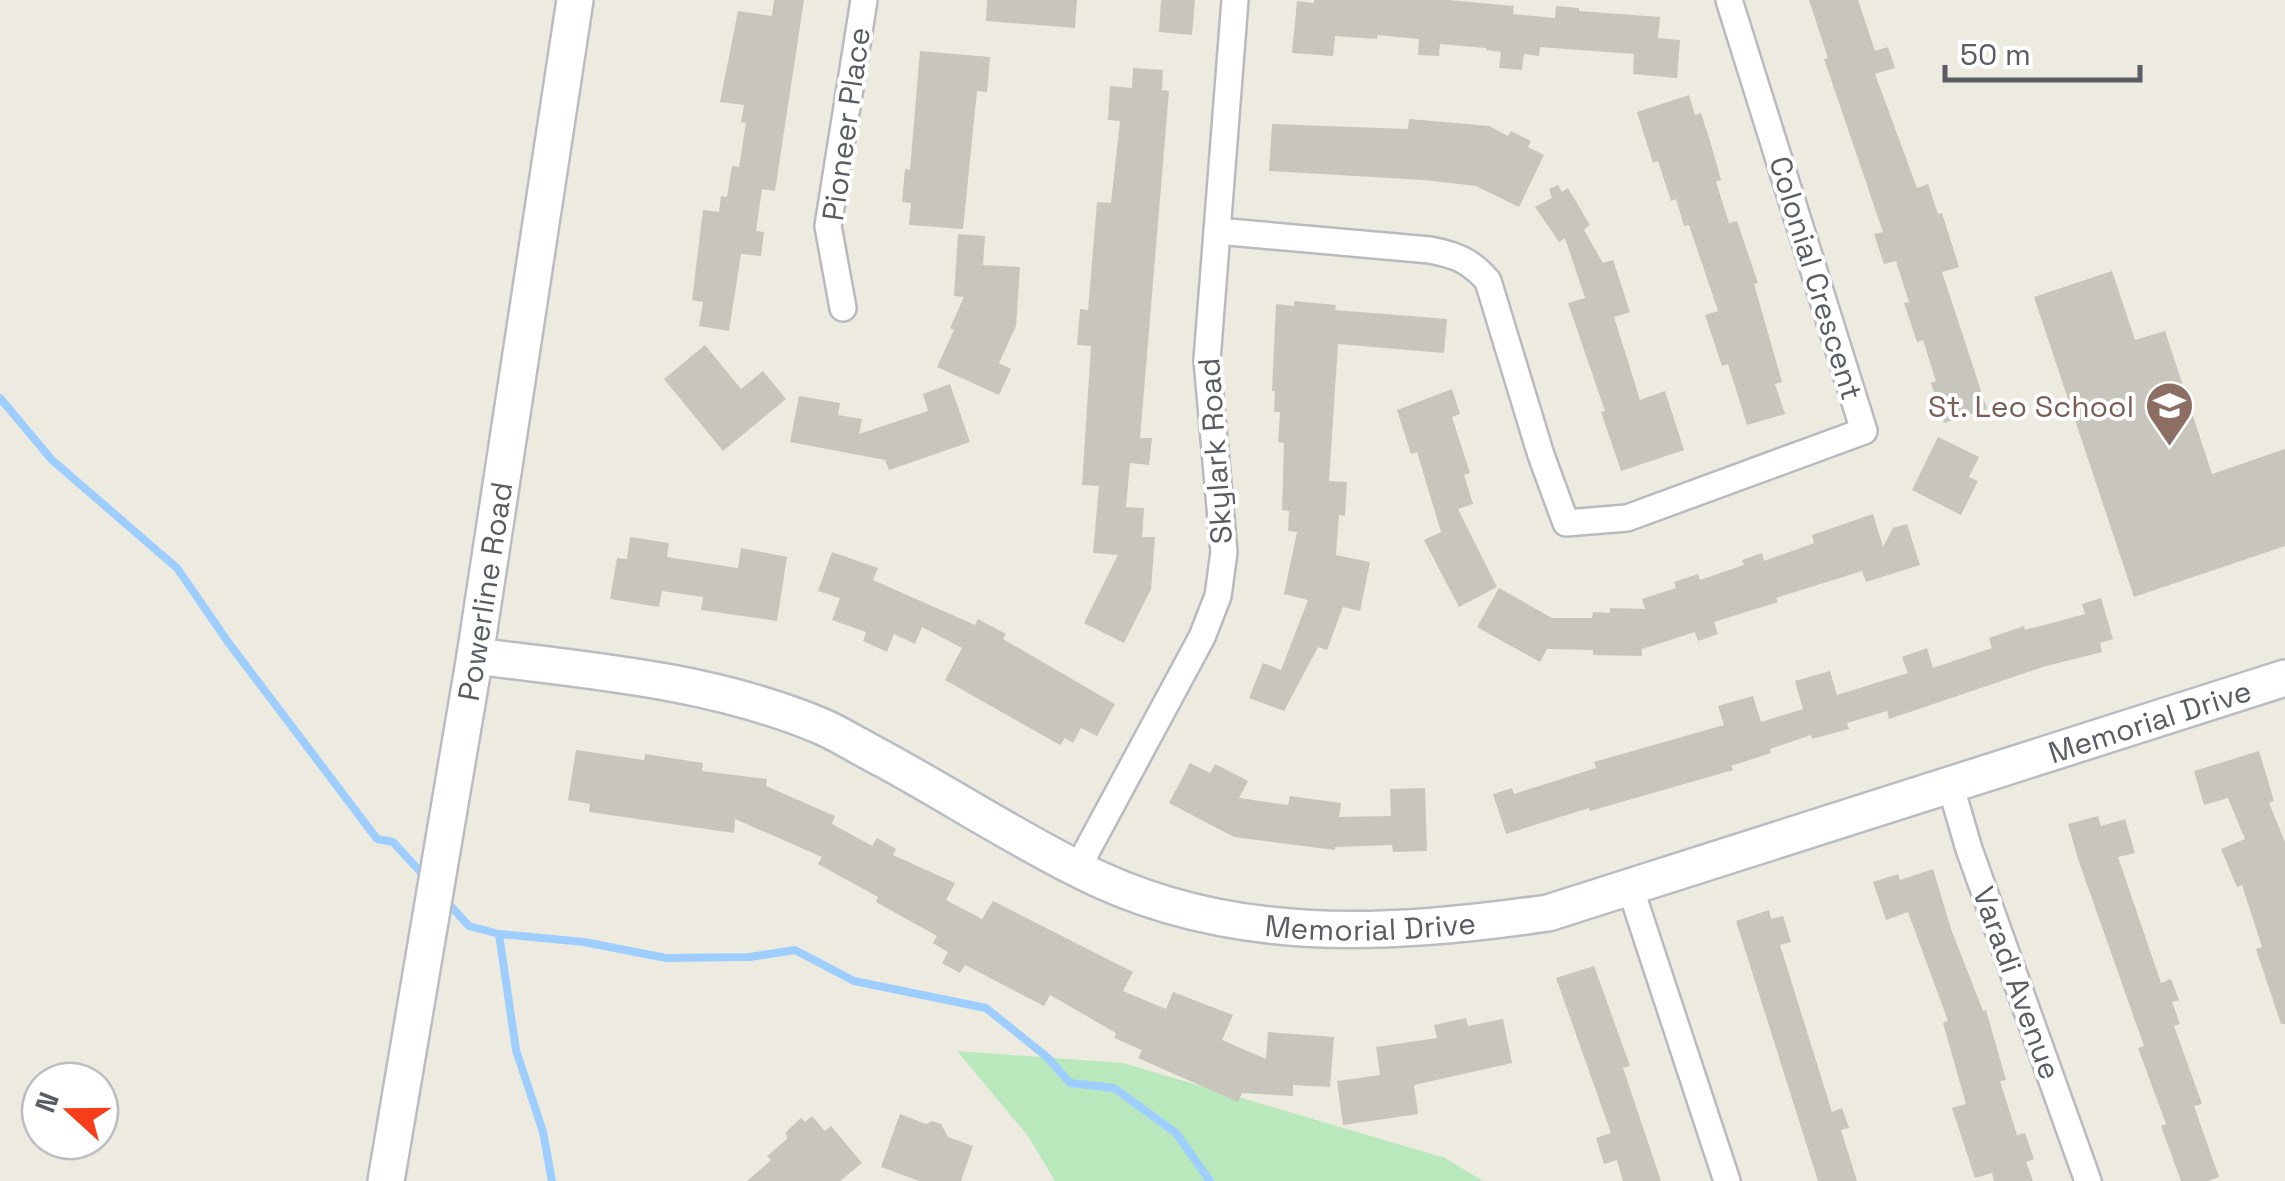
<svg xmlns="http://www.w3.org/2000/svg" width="2285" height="1181" font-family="'Space Grotesk',sans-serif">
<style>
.green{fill:#b9e8bd}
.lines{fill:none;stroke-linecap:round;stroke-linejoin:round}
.stream{stroke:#9ecdff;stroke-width:8}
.building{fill:#c8c5bd}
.minor-casing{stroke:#b8bac0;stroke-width:30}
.secondary-casing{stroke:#b9bcc3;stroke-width:40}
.minor{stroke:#fff;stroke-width:25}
.secondary{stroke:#fff;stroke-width:35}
.labels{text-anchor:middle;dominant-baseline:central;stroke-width:8;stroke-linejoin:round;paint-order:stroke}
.street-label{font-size:30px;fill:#595c62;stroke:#fff}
.education-label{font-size:30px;fill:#785e54;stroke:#fff;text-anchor:end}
</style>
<rect width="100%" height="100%" fill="#edebdf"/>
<polygon class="green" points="957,1051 1123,1063 1445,1158 1483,1181 1055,1181 1028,1136"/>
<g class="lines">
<g class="stream">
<polyline points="0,398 52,460 177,568 228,642 377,839 393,842 427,879"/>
<polyline points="446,901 469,926 499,934 584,942 666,958 750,957 795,950 854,981 986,1008 1047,1057 1070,1083 1114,1088 1176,1133 1210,1181"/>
<polyline points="499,934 516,1050 543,1132 552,1181"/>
</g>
</g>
<g class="building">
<polygon points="774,0 804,0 775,191 762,189 756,231 764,232 761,256 741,254 729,331 699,326 703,302 692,300 703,210 719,212 721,196 727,197 732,166 739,167 746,123 741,122 744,105 720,102 738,11 772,16"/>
<polygon points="987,0 1077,0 1075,28 986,21"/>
<polygon points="1161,0 1195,0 1192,35 1159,32"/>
<polygon points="1314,0 1449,0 1514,6 1513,14 1555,18 1556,6 1579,8 1579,11 1660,17 1658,38 1680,40 1677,78 1633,74 1634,54 1540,47 1539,56 1524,54 1522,70 1499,68 1501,52 1486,50 1486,48 1440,44 1439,56 1418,55 1419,39 1377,35 1377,39 1335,36 1333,56 1292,53 1297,1 1314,3"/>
<polygon points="1809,0 1858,0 1875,51 1888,47 1895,68 1875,74 1917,188 1928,184 1938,214 1942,213 1959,267 1942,272 1987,409 1944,423 1931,383 1936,381 1923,340 1917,342 1904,303 1909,302 1896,261 1884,264 1874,234 1883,232 1824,59 1828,58"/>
<polygon points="920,51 990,57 987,92 977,91 963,229 909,225 911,203 902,202 905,169 910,170"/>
<polygon points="1133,68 1163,70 1162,90 1169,91 1140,438 1152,438 1149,465 1130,463 1126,507 1144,508 1142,537 1155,537 1151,589 1124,643 1084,623 1118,555 1093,553 1099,486 1082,485 1091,346 1077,345 1080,309 1088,310 1097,202 1111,203 1120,121 1108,120 1110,86 1132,88"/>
<polygon points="1689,95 1695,115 1701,113 1711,144 1721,180 1716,182 1729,223 1737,221 1758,283 1754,284 1782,382 1775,384 1785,414 1747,425 1728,364 1722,366 1705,315 1718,311 1689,225 1684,226 1676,199 1671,201 1658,161 1653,163 1637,112"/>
<polygon points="1409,119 1489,126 1508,136 1511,131 1531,141 1528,147 1544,155 1519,207 1476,186 1424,180 1269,171 1272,124 1408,129"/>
<polygon points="1558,185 1562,192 1568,188 1590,225 1584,230 1603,263 1613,260 1630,312 1614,317 1640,400 1665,391 1684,450 1621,471 1601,412 1605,411 1568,303 1585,298 1565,238 1559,242 1535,207 1552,198 1549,189"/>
<polygon points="958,234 985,236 983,265 1020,267 1016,326 999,363 1011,369 999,395 937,367 954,330 950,328 964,297 954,296"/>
<polygon points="2112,271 2135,340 2165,331 2212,474 2285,449 2285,546 2134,597 2034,297"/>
<polygon points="1294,301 1336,305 1335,310 1447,319 1444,353 1338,344 1329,481 1347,482 1345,516 1339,515 1336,555 1370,562 1360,611 1343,607 1327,650 1318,647 1284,711 1249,698 1263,663 1281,670 1308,600 1284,594 1297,532 1288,531 1289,511 1282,510 1284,443 1278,442 1280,412 1274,412 1275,391 1272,391 1276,304 1294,306"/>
<polygon points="705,345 741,389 763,371 786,399 723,451 664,379"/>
<polygon points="950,384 970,442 889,470 885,460 790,442 799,396 840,403 838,415 862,419 859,434 928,411 923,394"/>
<polygon points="1452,389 1460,414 1452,417 1470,473 1464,475 1473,504 1458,509 1497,587 1459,607 1424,540 1441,532 1417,452 1411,454 1397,410"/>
<polygon points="1938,437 1979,457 1969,477 1978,481 1961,515 1912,490"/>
<polygon points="1873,514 1883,547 1893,528 1907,524 1920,565 1866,582 1862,571 1776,598 1778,602 1714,622 1718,634 1698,641 1695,632 1642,649 1642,656 1593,655 1593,650 1547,649 1540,662 1477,627 1499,588 1552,618 1592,618 1593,612 1610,613 1610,608 1645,609 1642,599 1676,588 1674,582 1698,574 1700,580 1744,565 1742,560 1762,553 1764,561 1814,543 1812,535"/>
<polygon points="630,537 669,543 667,557 738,568 741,548 787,557 777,621 701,610 703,597 662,591 659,607 610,599 617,558 627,559"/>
<polygon points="832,552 878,568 873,580 975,625 978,619 1006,634 1003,639 1115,704 1097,736 1081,728 1073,743 1065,738 1060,745 945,680 962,648 922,627 915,644 894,634 887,652 863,641 866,632 832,620 840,598 818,591"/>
<polygon points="2101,598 2113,639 2100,643 2102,652 2046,666 1889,719 1887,711 1847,723 1849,729 1812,739 1811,735 1770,749 1771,753 1731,766 1733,770 1590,811 1589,808 1506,834 1493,794 1512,788 1514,794 1596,768 1594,762 1724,725 1718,706 1753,696 1761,722 1803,709 1795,681 1830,671 1837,695 1908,673 1902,657 1927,648 1933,668 1992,648 1989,638 2024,626 2025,630 2085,614 2082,604"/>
<polygon points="576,750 644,760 645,754 703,763 702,771 767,779 766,786 835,816 832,824 872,846 877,838 896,849 893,855 955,883 946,900 982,919 993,901 1133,972 1123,991 1166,1009 1173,992 1233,1015 1222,1040 1266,1059 1268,1032 1334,1037 1330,1087 1293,1085 1293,1096 1242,1093 1238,1102 1138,1058 1142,1050 1114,1038 1116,1033 1050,995 1044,1006 965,965 960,973 942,963 948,952 933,943 937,936 876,902 878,897 818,864 822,857 735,819 734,833 589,812 590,804 568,800"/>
<polygon points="2259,751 2274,801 2269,803 2285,842 2285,1024 2281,1024 2256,949 2262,947 2242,885 2237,887 2221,849 2245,839 2228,798 2204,805 2194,771"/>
<polygon points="1190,763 1210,773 1215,764 1248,781 1239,798 1288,805 1290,796 1341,803 1339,817 1391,816 1390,789 1425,788 1427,851 1393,852 1392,845 1335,847 1335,850 1234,837 1169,803"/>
<polygon points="2098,816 2101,826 2125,819 2135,853 2118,857 2161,983 2171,979 2179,1000 2172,1002 2180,1024 2174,1026 2202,1104 2194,1106 2219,1177 2208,1181 2181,1181 2161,1126 2166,1124 2138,1048 2144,1046 2078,859 2068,824"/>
<polygon points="1933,869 1951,929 1983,1011 1986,1010 2006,1080 2000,1081 2017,1135 2025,1133 2034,1159 2026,1162 2033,1181 1994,1181 1992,1173 1975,1178 1952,1108 1966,1104 1943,1023 1948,1021 1908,912 1886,920 1873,882 1898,874 1900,880"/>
<polygon points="1769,910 1771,919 1783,916 1791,942 1780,945 1832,1112 1842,1108 1849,1128 1841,1130 1857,1181 1818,1181 1736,921"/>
<polygon points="1594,966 1630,1066 1623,1068 1661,1181 1623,1181 1617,1160 1604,1164 1596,1138 1611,1133 1556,978"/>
<polygon points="1466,1018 1468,1026 1503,1019 1512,1063 1414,1085 1418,1114 1343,1125 1337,1081 1380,1075 1376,1047 1437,1038 1434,1025"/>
<polygon points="900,1114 926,1124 932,1121 941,1124 948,1137 973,1146 961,1181 919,1181 881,1167"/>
<polygon points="812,1116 825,1131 831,1126 862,1163 840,1181 747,1181 771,1160 767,1156 787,1139 786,1132 801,1118 805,1122"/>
</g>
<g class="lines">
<defs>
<g id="minor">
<path d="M1217,231L1430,250C1456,255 1471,261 1488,281L1541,455L1566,523L1627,518L1864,431L1729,0"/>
<polyline points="843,308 828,226 864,0"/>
<polyline points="1950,784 1969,849 2088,1181"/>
<polyline points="1077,869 1202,637 1218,596 1224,552 1207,360 1235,0"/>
<polyline points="1629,884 1727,1181"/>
</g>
<g id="secondary">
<path id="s1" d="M475,656C592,671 713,680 823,727C843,736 863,749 883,759C947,794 1009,834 1074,867C1224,946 1386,936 1548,913L2285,678"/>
<path id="s2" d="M386,1181L475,656L575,0"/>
</g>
</defs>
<use href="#minor" class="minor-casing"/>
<use href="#secondary" class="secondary-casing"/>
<use href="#minor" class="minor"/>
<use href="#secondary" class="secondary"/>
</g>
<defs>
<symbol id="school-pin" viewBox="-11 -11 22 30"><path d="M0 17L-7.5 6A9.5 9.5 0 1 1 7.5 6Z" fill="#8d6e63" stroke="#fff"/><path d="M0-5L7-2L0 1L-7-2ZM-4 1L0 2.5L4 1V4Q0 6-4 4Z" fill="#fff"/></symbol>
</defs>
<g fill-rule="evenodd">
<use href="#school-pin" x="2142" y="378" width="55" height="75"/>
</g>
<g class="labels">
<g class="street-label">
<text transform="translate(846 124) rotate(-82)">Pioneer Place</text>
<text transform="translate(1816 278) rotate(73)">Colonial Crescent</text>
<text transform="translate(1215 451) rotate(-94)">Skylark Road</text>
<text stroke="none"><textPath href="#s2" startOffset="598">Powerline Road</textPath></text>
<text stroke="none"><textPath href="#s1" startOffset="1760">Memorial Drive</textPath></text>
<text stroke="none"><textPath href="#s1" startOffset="950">Memorial Drive</textPath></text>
<text transform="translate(2017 983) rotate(70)">Varadi Avenue</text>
</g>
<g class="education-label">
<text x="2134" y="406">St. Leo School</text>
</g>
</g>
<g transform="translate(70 1111) rotate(291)"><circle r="48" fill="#ffffff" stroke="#bdbec0" stroke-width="2.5"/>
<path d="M0-8L18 38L0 25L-18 38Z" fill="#f83d1b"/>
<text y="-15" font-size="28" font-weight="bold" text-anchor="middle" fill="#595c62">N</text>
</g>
<path d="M1945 65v15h195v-15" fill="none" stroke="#595c62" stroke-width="5"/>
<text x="1960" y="65" font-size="30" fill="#595c62" stroke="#ffffff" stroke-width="8" paint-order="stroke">50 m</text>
</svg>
